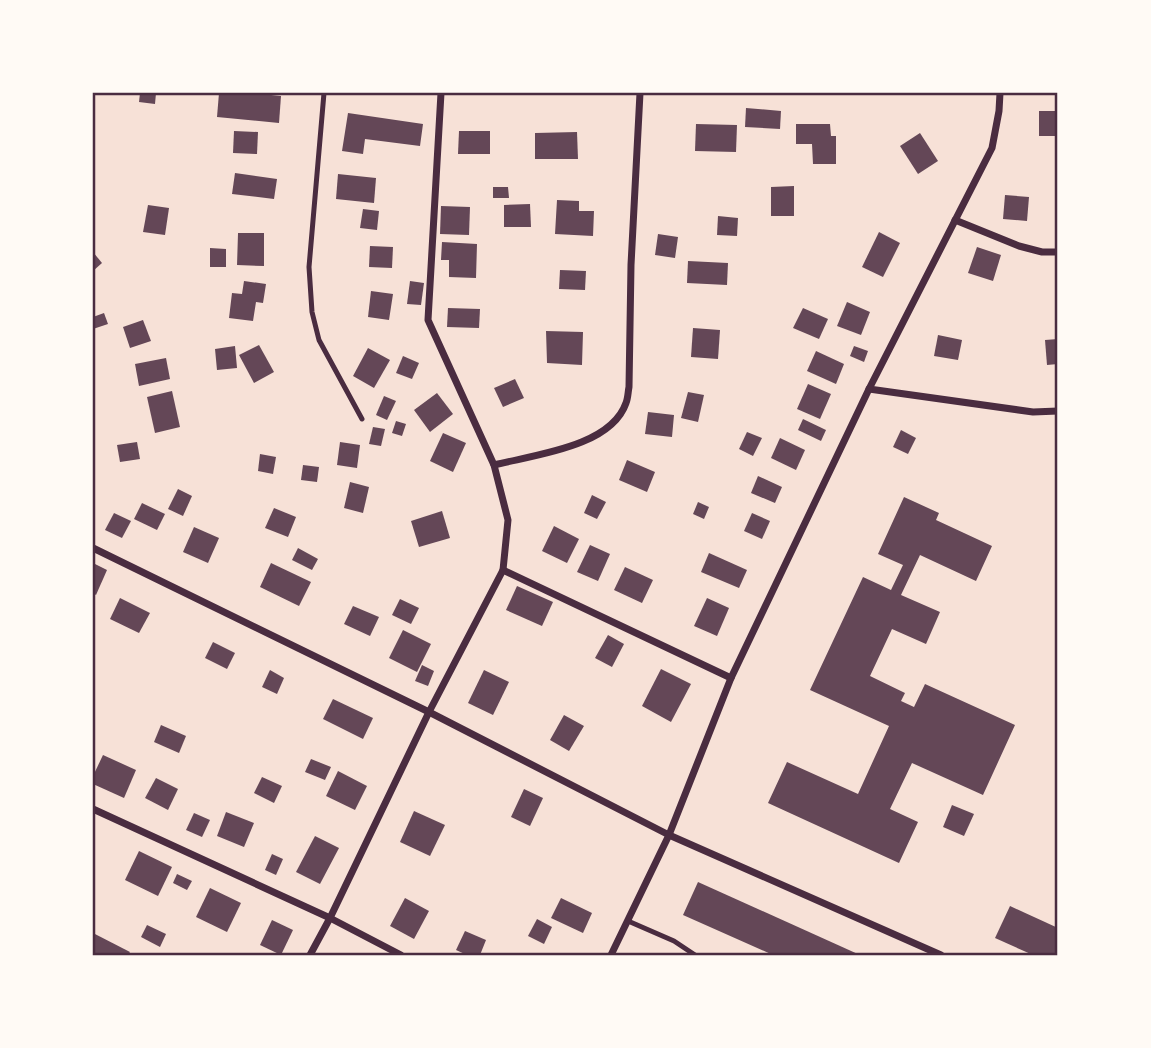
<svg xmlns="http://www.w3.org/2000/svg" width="1151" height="1048" font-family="'Nunito Sans',sans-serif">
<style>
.building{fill:#644757}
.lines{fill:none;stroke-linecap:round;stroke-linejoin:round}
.service{stroke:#4a2c40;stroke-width:5}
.minor{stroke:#4a2c40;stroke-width:7}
.neatline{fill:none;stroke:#4a2c40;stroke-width:2.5}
</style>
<rect width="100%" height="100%" fill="#f7e1d7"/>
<g class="building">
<polygon points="140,93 156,93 155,104 139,102"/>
<polygon points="219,93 251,93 281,96 279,123 217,117"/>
<polygon points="746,108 781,111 780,129 745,127"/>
<rect x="1039" y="111" width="18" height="25"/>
<polygon points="348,113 423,124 420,146 365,139 363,154 342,151"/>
<polygon points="696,124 737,125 736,152 695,151"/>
<polygon points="796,124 830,124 831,136 836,136 836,164 813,164 812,144 796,144"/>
<polygon points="234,131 258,132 257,154 233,153"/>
<polygon points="459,131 490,131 490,154 458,154"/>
<polygon points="577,132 578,159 535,159 535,133"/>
<polygon points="920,133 938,161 918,174 900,146"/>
<polygon points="235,173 277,179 274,199 232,194"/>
<polygon points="338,174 376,178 374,203 336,199"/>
<polygon points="794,186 794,216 771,216 771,187"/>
<polygon points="493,187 508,187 509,198 493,198"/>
<polygon points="1005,195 1029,197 1027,221 1003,219"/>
<polygon points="557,200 579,201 579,211 594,211 593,236 555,234"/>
<polygon points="530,204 531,227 504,227 504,205"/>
<polygon points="148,205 169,208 165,235 143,232"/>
<polygon points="441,206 470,207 469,235 440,234"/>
<polygon points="363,209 379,211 377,230 360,228"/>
<polygon points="718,216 738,218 737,236 717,235"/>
<polygon points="879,232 900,243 883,277 862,267"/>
<polygon points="238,233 264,233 264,266 237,265"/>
<polygon points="658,234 678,237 675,258 655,255"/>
<polygon points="442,242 477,244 476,278 449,277 449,260 441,260"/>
<polygon points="370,246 393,247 392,268 369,267"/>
<polygon points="977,247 1001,255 993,281 968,273"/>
<polygon points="210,248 226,249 226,267 210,267"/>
<polygon points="93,252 102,263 93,271"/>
<polygon points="688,261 728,263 727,285 687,283"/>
<polygon points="560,270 586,271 585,290 559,289"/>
<polygon points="244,281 266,284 263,303 256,302 253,321 229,318 232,293 242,294"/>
<polygon points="410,281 424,283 421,305 407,304"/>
<polygon points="371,291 393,294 389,320 368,317"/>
<polygon points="847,302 870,312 861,335 837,326"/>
<polygon points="448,308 480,309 479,328 447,327"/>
<polygon points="803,308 828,319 819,339 793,328"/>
<polygon points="104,313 108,324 93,329 93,317"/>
<polygon points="143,320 151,341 130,348 123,327"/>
<polygon points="693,328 720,330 718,359 691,357"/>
<polygon points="546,331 583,332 582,365 547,363"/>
<polygon points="938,335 962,340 958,360 934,356"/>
<polygon points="1058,339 1058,364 1047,365 1045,340"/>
<polygon points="259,345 274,372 254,383 239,355"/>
<polygon points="235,346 237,368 217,370 215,349"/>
<polygon points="854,346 868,351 864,362 850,356"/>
<polygon points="368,348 390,360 374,388 353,376"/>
<polygon points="816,351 844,364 836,384 807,371"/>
<polygon points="403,356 419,363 412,379 396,373"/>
<polygon points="166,358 170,379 139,386 135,364"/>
<polygon points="515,379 524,398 503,407 494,388"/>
<polygon points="808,384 831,394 820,419 797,409"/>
<polygon points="172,391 180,427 155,433 147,397"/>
<polygon points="688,392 704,395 698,422 681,418"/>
<polygon points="437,393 453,414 430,432 414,410"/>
<polygon points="384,396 396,401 387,420 376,415"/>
<polygon points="648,412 674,415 672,437 645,434"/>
<polygon points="803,419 826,430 821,441 798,430"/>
<polygon points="396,421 406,424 402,436 392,433"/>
<polygon points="373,427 385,429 381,446 369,444"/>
<polygon points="901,430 916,438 908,454 893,447"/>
<polygon points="747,432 762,438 753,456 739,449"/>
<polygon points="443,433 466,443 453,472 430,461"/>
<polygon points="780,438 805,450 796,470 771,458"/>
<polygon points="137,442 140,459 120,462 117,445"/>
<polygon points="340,442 360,445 357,468 337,465"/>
<polygon points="260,454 276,457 273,474 258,471"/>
<polygon points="627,460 655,472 647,492 619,480"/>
<polygon points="303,465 319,467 317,482 301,480"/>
<polygon points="758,476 782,487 775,503 751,493"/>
<polygon points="350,482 369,487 363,513 344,508"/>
<polygon points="178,489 192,496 183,516 168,509"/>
<polygon points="592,495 606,502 597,519 584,513"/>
<polygon points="904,497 939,513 936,520 992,546 976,581 920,555 901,595 940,612 926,644 892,629 870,676 905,693 901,701 914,707 925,684 1015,725 983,795 912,763 890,809 918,822 899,863 768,803 787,762 858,794 889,726 810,690 863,577 891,590 903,565 878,554"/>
<polygon points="698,502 709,507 704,519 693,514"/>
<polygon points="142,503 165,514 157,530 134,519"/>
<polygon points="274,508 296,517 288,537 265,528"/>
<polygon points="442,511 450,538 419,547 411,521"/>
<polygon points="114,513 131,521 122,538 105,530"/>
<polygon points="752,513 770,521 762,539 744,531"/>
<polygon points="554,526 579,539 567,563 542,551"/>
<polygon points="194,527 219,538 208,563 183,552"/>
<polygon points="590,545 610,554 598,581 577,572"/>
<polygon points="298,548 318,559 312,570 292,560"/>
<polygon points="709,553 747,570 739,588 701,572"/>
<polygon points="93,563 107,570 96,595 93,593"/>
<polygon points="271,563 311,582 299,606 260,587"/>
<polygon points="625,567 653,580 642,603 614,590"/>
<polygon points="517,586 553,602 542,626 506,610"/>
<polygon points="120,598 150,613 139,633 110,619"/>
<polygon points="707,598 729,608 717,636 694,626"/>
<polygon points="400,599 419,608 411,624 392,615"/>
<polygon points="353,606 379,617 370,636 344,624"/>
<polygon points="403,630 431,644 417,672 389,658"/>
<polygon points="608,635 624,644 612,667 595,658"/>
<polygon points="213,642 235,653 227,669 205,658"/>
<polygon points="422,665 434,671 428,686 415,681"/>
<polygon points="661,669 691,684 671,722 642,706"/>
<polygon points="270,670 284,678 277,694 262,687"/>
<polygon points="484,670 509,682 493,715 468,703"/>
<polygon points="333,699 373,718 363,739 323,719"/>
<polygon points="564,715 584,726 569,751 550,740"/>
<polygon points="161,725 186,736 179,753 154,742"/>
<polygon points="103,755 136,770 124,798 93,784 93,776"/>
<polygon points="311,759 331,767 325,780 305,772"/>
<polygon points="338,771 367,786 355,810 326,796"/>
<polygon points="262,777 282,786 274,803 254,793"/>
<polygon points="156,778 178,789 168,810 145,798"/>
<polygon points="524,789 543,798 530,826 511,817"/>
<polygon points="952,805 974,814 964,836 943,827"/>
<polygon points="414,811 445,825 430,856 400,842"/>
<polygon points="226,812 254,823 244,847 217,836"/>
<polygon points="194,813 210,820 202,837 186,830"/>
<polygon points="315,836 339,848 320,884 296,872"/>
<polygon points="139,851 172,867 158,896 125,880"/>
<polygon points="272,854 283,859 276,875 265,870"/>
<polygon points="177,874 192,881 187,890 173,883"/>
<polygon points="698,882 860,955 773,955 683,915"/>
<polygon points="210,888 241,903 227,932 196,917"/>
<polygon points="405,898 429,911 414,939 390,926"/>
<polygon points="561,898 592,913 583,933 551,918"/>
<polygon points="1010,906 1058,928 1058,955 1033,955 995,938"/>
<polygon points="537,919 552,927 544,944 528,936"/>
<polygon points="272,920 293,930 281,955 260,945"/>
<polygon points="147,925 166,934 160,947 141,937"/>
<polygon points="465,931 486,940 480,955 467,955 456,950"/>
<polygon points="93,933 130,952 128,955 93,955"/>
</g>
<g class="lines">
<g class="service">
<polyline points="324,93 309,267 312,312 319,340 362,419"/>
<polyline points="628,921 674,941 695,955"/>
</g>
<g class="minor">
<polyline points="955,220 1019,246 1042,252 1058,252"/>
<polyline points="869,389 1033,412 1058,411"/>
<path d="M494,465C533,455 611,447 626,403C628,398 628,392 629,387L631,265L640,93"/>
<polyline points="93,548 429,712 669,835 941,955"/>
<polyline points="503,570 731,678"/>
<polyline points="93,809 330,918 401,955"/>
<polyline points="310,955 330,918 429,712 503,570 508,520 494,465 428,320 441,93"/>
<polyline points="611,955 669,835 731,678 869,389 992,148 999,111 1000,93"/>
</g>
</g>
<rect width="1151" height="1048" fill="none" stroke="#fffaf5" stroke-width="189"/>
<rect x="94" y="94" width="962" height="860" class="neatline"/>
</svg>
